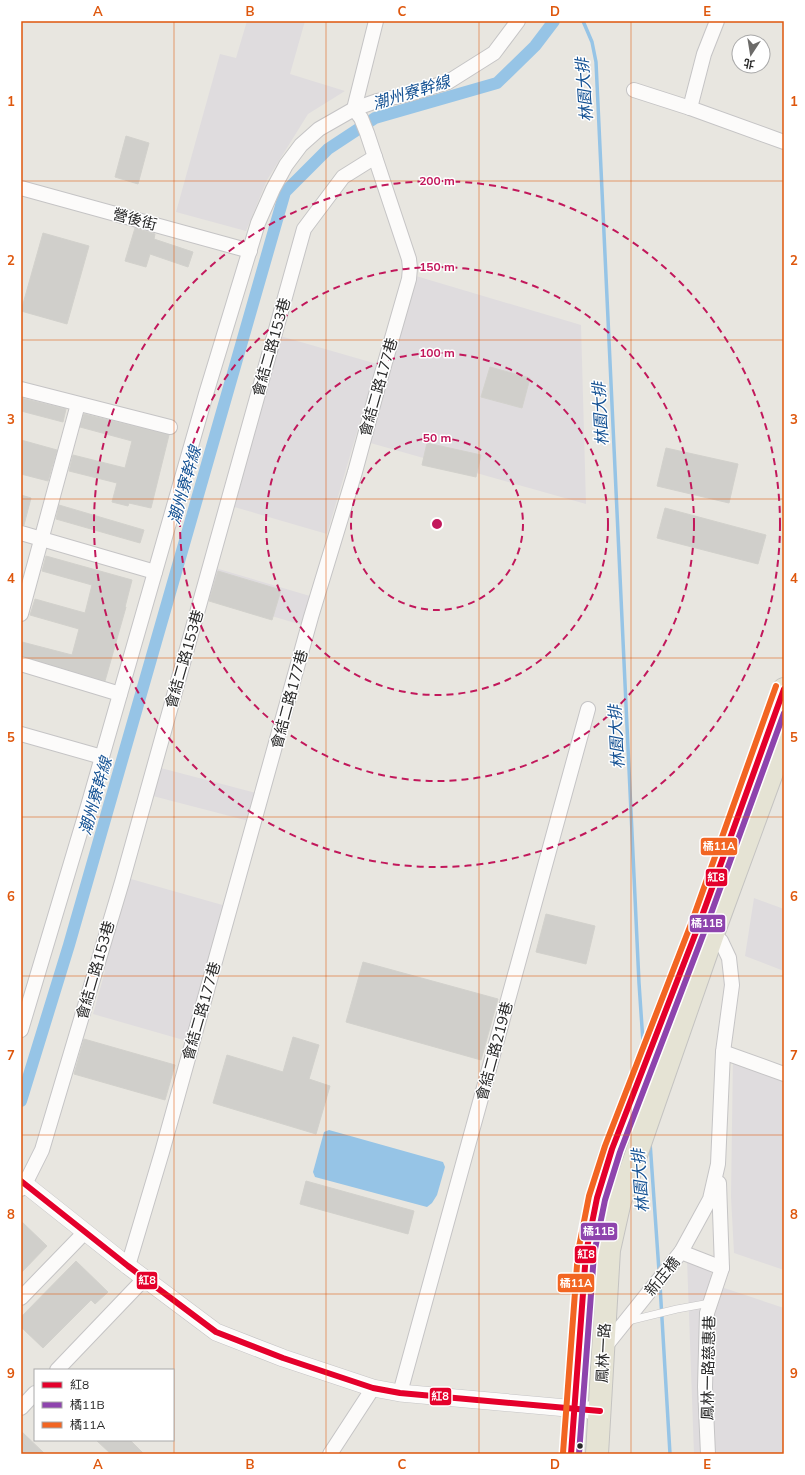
<svg xmlns="http://www.w3.org/2000/svg" width="805" height="1475" font-family="Mulish,'Noto Sans TC',sans-serif">
<style>
.industrial{fill:#dfdcde}
.water{fill:#96c4e6}
.lines{fill:none;stroke-linecap:round;stroke-linejoin:round}
.stream{stroke:#96c4e6;stroke-width:3.5}
.canal{stroke:#96c4e6;stroke-width:12}
.building{fill:#d0cfcb;stroke:#d2d1cc}
.service-casing{stroke:#c5c4c5;stroke-width:8}
.minor-casing{stroke:#c5c4c5;stroke-width:16}
.tertiary-casing{stroke:#c5c4c5;stroke-width:18}
.primary-casing{stroke:#c4c3c1;stroke-width:24}
.service{stroke:#fcfbfa;stroke-width:7}
.minor{stroke:#fcfbfa;stroke-width:14}
.tertiary{stroke:#fcfbfa;stroke-width:17}
.primary{stroke:#e5e3d4;stroke-width:22}
.bus-1-casing{stroke:#fff;stroke-width:9}
.bus-2-casing{stroke:#fff;stroke-width:9}
.bus-3-casing{stroke:#fff;stroke-width:9}
.bus-1{stroke:#e4002b;stroke-width:6}
.bus-2{stroke:#8e44ad;stroke-width:6}
.bus-3{stroke:#f26522;stroke-width:6}
.grid{fill:none;stroke:#de570d;stroke-width:1;stroke-opacity:0.55}
.ring{fill:none;stroke:#c2185b;stroke-width:2;stroke-dasharray:7 5}
.bus-dot{fill:#292929;stroke:#fff;stroke-width:1.5}
.labels{text-anchor:middle;dominant-baseline:central;stroke-width:3;stroke-linejoin:round;paint-order:stroke}
.street-label{font-size:15px;fill:#292929;stroke:#fff}
.water-label{font-size:16px;font-style:italic;fill:#145193;stroke:#fff}
.centre{fill:#c2185b;stroke:#fff;stroke-width:2}
.ring-label{font-size:12px;text-anchor:middle;font-weight:bold;fill:#c2185b;stroke:#fff;stroke-width:3;stroke-linejoin:round;paint-order:stroke}
.line-badge{stroke:#fff;stroke-width:1.5}
.badge-label{font-size:11px;text-anchor:middle;font-weight:bold;fill:#fff}
.neatline{fill:none;stroke:#de570d;stroke-width:1.5}
.grid-label{font-size:13px;text-anchor:middle;font-weight:bold;fill:#de570d}
</style>
<rect width="100%" height="100%" fill="#e8e6e0"/>
<g class="industrial">
<polygon points="247,21 305,21 290,74 345,91 308,114 267,180 246,231 176,212 220,54 236,58"/>
<polygon points="416,276 581,325 586,504 367,442"/>
<polygon points="280,336 377,364 327,534 231,506"/>
<polygon points="212,567 310,596 302,625 204,596"/>
<polygon points="157,767 256,793 249,821 149,795"/>
<polygon points="124,877 226,906 187,1041 93,1014 105,971 98,968"/>
<polygon points="754,898 784,909 784,971 745,956"/>
<polygon points="733,1054 784,1072 784,1270 734,1253 731,1197"/>
<polygon points="687,1259 710,1263 712,1284 784,1308 784,1454 694,1454"/>
</g>
<polygon class="water" points="329,1130 443,1162 445,1167 437,1195 432,1203 427,1207 315,1177 313,1172 324,1132"/>
<g class="lines">
<g class="stream">
<polyline points="583,21 592,42 596,62 639,983 643,1042"/>
<polyline points="650,1142 659,1271"/>
<polyline points="660,1285 670,1454"/>
</g>
<polyline class="canal" points="21,1101 69,945 285,192 328,149 375,118 497,83 535,46 554,21"/>
</g>
<g class="building">
<polygon points="126,136 149,143 138,184 115,177"/>
<polygon points="135,228 155,234 154,239 193,252 188,267 150,254 146,267 125,261"/>
<polygon points="43,233 89,246 67,324 21,311"/>
<polygon points="490,367 530,378 522,408 481,397"/>
<polygon points="21,398 66,409 63,422 21,411"/>
<polygon points="84,414 169,435 151,508 129,503 128,506 112,502 117,483 69,471 73,455 125,468 132,441 80,427"/>
<polygon points="21,440 57,450 48,481 21,474"/>
<polygon points="427,443 481,455 476,477 422,465"/>
<polygon points="666,448 738,464 729,503 657,486"/>
<polygon points="21,495 31,498 24,525 21,525"/>
<polygon points="59,505 144,530 140,543 56,519"/>
<polygon points="665,508 766,535 758,564 657,538"/>
<polygon points="46,556 132,580 125,607 126,607 105,681 21,656 22,642 72,655 79,629 30,615 35,599 85,613 92,585 42,571"/>
<polygon points="218,571 281,590 272,620 209,601"/>
<polygon points="546,914 595,926 586,964 536,952"/>
<polygon points="363,962 498,999 481,1060 346,1022"/>
<polygon points="293,1037 319,1045 309,1079 330,1086 316,1134 213,1103 227,1055 283,1072"/>
<polygon points="84,1039 175,1065 165,1100 74,1074"/>
<polygon points="306,1181 414,1211 408,1234 300,1204"/>
<polygon points="21,1221 47,1246 21,1273"/>
<polygon points="76,1261 108,1292 95,1304 91,1300 43,1348 21,1327 21,1317"/>
<polygon points="21,1431 45,1454 21,1454"/>
<polygon points="96,1440 130,1440 144,1454 111,1454"/>
</g>
<g class="lines">
<defs>
<polyline id="service" points="628,1321 677,1309 710,1303"/>
<g id="minor">
<polyline points="634,90 690,108 784,142"/>
<polyline points="690,108 704,54 717,21"/>
<polyline points="21,188 250,251"/>
<polyline points="21,389 170,427"/>
<polyline points="21,533 155,572"/>
<polyline points="21,614 78,404"/>
<polyline points="21,664 120,694"/>
<polyline points="21,734 102,757"/>
<polyline points="21,1030 88,806 206,394 258,223 273,189 286,165 301,145 319,129 354,109 377,101 409,94 448,82 494,53 518,21"/>
<polyline points="723,1052 784,1074"/>
<polyline points="21,1189 25,1184 42,1150 122,882 304,229 343,177 375,157"/>
<polyline points="681,1252 722,1268"/>
<polyline points="128,1266 162,1152 311,617 355,472 378,387 409,279 410,268 409,259 367,133 361,118 354,109 376,21"/>
<polyline points="21,1298 85,1232"/>
<polyline points="604,1348 681,1252 710,1199 718,1164 723,1052 732,985 729,958 721,941 713,934"/>
<polyline points="57,1370 145,1278"/>
<polyline points="400,1393 588,709"/>
<polyline points="21,1408 35,1393"/>
<polyline points="330,1454 373,1388"/>
<polyline points="708,1454 705,1387 707,1313 722,1268 719,1183"/>
</g>
<polyline id="tertiary" points="21,1181 128,1266 216,1332 283,1358 373,1388 400,1393 600,1411"/>
<g id="primary">
<polyline points="571,1454 586,1253 597,1198 612,1149 698,927 784,689"/>
<polyline points="597,1454 609,1250 620,1201 713,934 784,740"/>
</g>
</defs>
<use href="#service" class="service-casing"/>
<use href="#minor" class="minor-casing"/>
<use href="#tertiary" class="tertiary-casing"/>
<use href="#primary" class="primary-casing"/>
<use href="#service" class="service"/>
<use href="#minor" class="minor"/>
<use href="#tertiary" class="tertiary"/>
<use href="#primary" class="primary"/>
<defs>
<g id="bus-1">
<polyline points="21,1181 128,1266 216,1332 283,1358 373,1388 400,1393 600,1411"/>
<polyline points="571,1454 586,1253 597,1198 612,1149 698,927 784,689"/>
</g>
<polyline id="bus-2" points="579,1454 594,1254 605,1200 620,1152 705,930 784,713"/>
<polyline id="bus-3" points="563,1453 578,1252 589,1196 605,1146 691,924 776,686"/>
</defs>
<use href="#bus-1" class="bus-1-casing"/>
<use href="#bus-2" class="bus-2-casing"/>
<use href="#bus-3" class="bus-3-casing"/>
<use href="#bus-1" class="bus-1"/>
<use href="#bus-2" class="bus-2"/>
<use href="#bus-3" class="bus-3"/>
</g>
<path class="grid" d="M174,21V1454M326,21V1454M479,21V1454M631,21V1454M21,181H784M21,340H784M21,499H784M21,658H784M21,817H784M21,976H784M21,1135H784M21,1294H784"/>
<g class="ring">
<circle cx="437" cy="524" r="86"/>
<circle cx="437" cy="524" r="171"/>
<circle cx="437" cy="524" r="257"/>
<circle cx="437" cy="524" r="343"/>
</g>
<circle class="bus-dot" cx="580" cy="1446" r="3.5"/>
<g class="labels">
<g class="street-label">
<text transform="translate(135 219) rotate(15)">營後街</text>
<text transform="translate(271 347) rotate(-74)">會結二路153巷</text>
<text transform="translate(378 387) rotate(-74)">會結二路177巷</text>
<text transform="translate(184 659) rotate(-74)">會結二路153巷</text>
<text transform="translate(289 699) rotate(-75)">會結二路177巷</text>
<text transform="translate(95 970) rotate(-74)">會結二路153巷</text>
<text transform="translate(201 1011) rotate(-74)">會結二路177巷</text>
<text transform="translate(494 1051) rotate(-75)">會結二路219巷</text>
<text transform="translate(662 1276) rotate(-51)">新庄橋</text>
<text transform="translate(603 1353) rotate(-87)">鳳林一路</text>
<text transform="translate(708 1368) rotate(-89)">鳳林一路慈惠巷</text>
</g>
<g class="water-label">
<text transform="translate(584 90) rotate(-94)">林園大排</text>
<text transform="translate(411 92) rotate(-17)">潮州寮幹線</text>
<text transform="translate(600 414) rotate(-93)">林園大排</text>
<text transform="translate(184 485) rotate(-74)">潮州寮幹線</text>
<text transform="translate(616 737) rotate(-93)">林園大排</text>
<text transform="translate(95 796) rotate(-74)">潮州寮幹線</text>
<text transform="translate(640 1181) rotate(-94)">林園大排</text>
</g>
</g>
<circle cx="437" cy="524" r="6" class="centre"/>
<g class="ring-label">
<text x="437" y="185">200 m</text>
<text x="437" y="271">150 m</text>
<text x="437" y="357">100 m</text>
<text x="437" y="442">50 m</text>
</g>
<g class="line-badge">
<rect x="700" y="837" width="38" height="19" rx="4" fill="#f26522"/>
<rect x="705" y="868" width="23" height="19" rx="4" fill="#e4002b"/>
<rect x="689" y="914" width="37" height="19" rx="4" fill="#8e44ad"/>
<rect x="580" y="1222" width="38" height="19" rx="4" fill="#8e44ad"/>
<rect x="574" y="1245" width="23" height="19" rx="4" fill="#e4002b"/>
<rect x="136" y="1271" width="22" height="19" rx="4" fill="#e4002b"/>
<rect x="557" y="1273" width="38" height="20" rx="4" fill="#f26522"/>
<rect x="429" y="1387" width="23" height="19" rx="4" fill="#e4002b"/>
</g>
<g class="badge-label">
<text x="719" y="850">橘11A</text>
<text x="716" y="881">紅8</text>
<text x="707" y="927">橘11B</text>
<text x="599" y="1235">橘11B</text>
<text x="586" y="1258">紅8</text>
<text x="147" y="1284">紅8</text>
<text x="576" y="1287">橘11A</text>
<text x="440" y="1400">紅8</text>
</g>
<rect width="805" height="1475" fill="none" stroke="#ffffff" stroke-width="44"/>
<rect x="34" y="1369" width="140" height="72" fill="#ffffff" stroke="#a9a9a9"/>
<rect x="42" y="1382" width="20" height="6" fill="#e4002b" stroke="#a9a9a9"/>
<text x="70" y="1389" font-size="12" fill="#292929">紅8</text>
<rect x="42" y="1402" width="20" height="6" fill="#8e44ad" stroke="#a9a9a9"/>
<text x="70" y="1409" font-size="12" fill="#292929">橘11B</text>
<rect x="42" y="1422" width="20" height="6" fill="#f26522" stroke="#a9a9a9"/>
<text x="70" y="1429" font-size="12" fill="#292929">橘11A</text>
<g transform="translate(751 54) rotate(192)"><circle r="19" fill="#ffffff" stroke="#a9a9a9"/>
<path d="M0-3L7 15L0 10L-7 15Z" fill="#6c6b69"/>
<text y="-6" font-size="11" font-weight="bold" text-anchor="middle" fill="#292929">北</text>
</g>
<rect x="22" y="22" width="761" height="1431" class="neatline"/>
<g class="grid-label">
<text x="98" y="16">A</text>
<text x="250" y="16">B</text>
<text x="402" y="16">C</text>
<text x="555" y="16">D</text>
<text x="707" y="16">E</text>
<text x="11" y="106">1</text>
<text x="794" y="106">1</text>
<text x="11" y="265">2</text>
<text x="794" y="265">2</text>
<text x="11" y="424">3</text>
<text x="794" y="424">3</text>
<text x="11" y="583">4</text>
<text x="794" y="583">4</text>
<text x="11" y="742">5</text>
<text x="794" y="742">5</text>
<text x="11" y="901">6</text>
<text x="794" y="901">6</text>
<text x="11" y="1060">7</text>
<text x="794" y="1060">7</text>
<text x="11" y="1219">8</text>
<text x="794" y="1219">8</text>
<text x="11" y="1378">9</text>
<text x="794" y="1378">9</text>
<text x="98" y="1469">A</text>
<text x="250" y="1469">B</text>
<text x="402" y="1469">C</text>
<text x="555" y="1469">D</text>
<text x="707" y="1469">E</text>
</g>
</svg>
